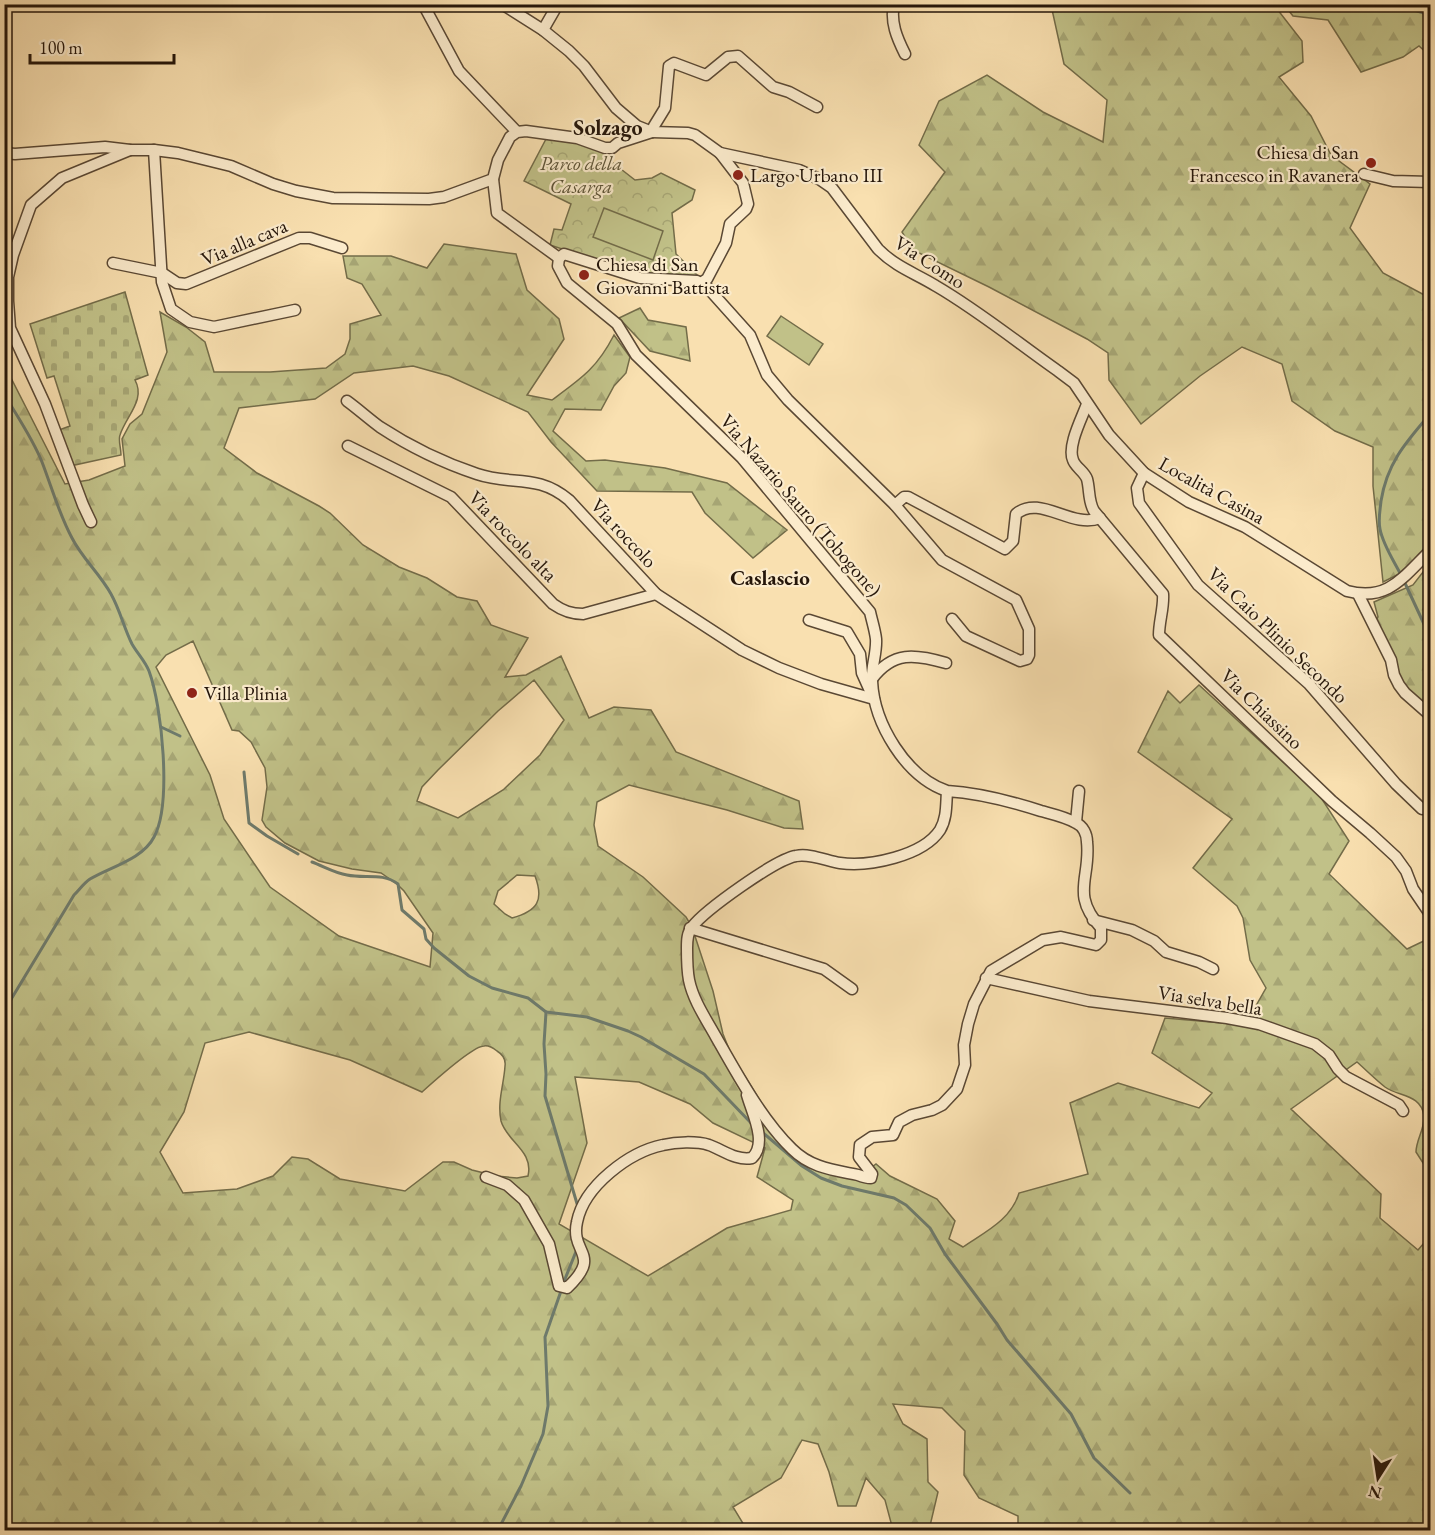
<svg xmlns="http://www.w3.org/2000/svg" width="1435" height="1535" font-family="'EB Garamond',serif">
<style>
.forest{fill:url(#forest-firs);stroke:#736c49;stroke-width:1.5;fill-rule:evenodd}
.cemetery{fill:url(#cemetery-stones);stroke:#736c49;stroke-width:1.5}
.park{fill:url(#park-crowns);stroke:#736c49;stroke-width:1.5}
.pitch{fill:#c1c188;stroke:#736c49;stroke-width:1.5}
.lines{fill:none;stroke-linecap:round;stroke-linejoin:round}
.stream{stroke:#6e7a6b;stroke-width:3}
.minor-casing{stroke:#5a4834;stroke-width:13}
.minor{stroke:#fbebcc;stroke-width:10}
.poi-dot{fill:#8f2418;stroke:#fbebcc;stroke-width:2}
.labels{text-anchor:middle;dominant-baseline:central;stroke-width:4.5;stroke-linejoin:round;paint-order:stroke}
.poi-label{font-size:20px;fill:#25160a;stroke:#fbebcc;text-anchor:start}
.park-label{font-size:20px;font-style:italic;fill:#5c5236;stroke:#fbebcc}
.street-label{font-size:20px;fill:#25160a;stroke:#fbebcc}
.neighbourhood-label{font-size:21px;font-weight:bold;fill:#25160a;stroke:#fbebcc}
.quarter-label{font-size:22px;font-weight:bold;fill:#25160a;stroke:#fbebcc}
</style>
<defs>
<pattern id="forest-firs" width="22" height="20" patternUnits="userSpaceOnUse" patternTransform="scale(1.5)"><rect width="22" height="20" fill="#c1c188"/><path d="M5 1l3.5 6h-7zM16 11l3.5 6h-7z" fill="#a6a574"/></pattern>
<pattern id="cemetery-stones" width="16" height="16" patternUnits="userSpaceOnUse" patternTransform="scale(1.5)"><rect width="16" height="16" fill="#c1c188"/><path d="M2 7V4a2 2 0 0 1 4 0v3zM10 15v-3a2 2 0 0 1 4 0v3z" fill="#a6a574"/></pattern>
<pattern id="park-crowns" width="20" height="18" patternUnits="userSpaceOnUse" patternTransform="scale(1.5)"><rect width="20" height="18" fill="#c1c188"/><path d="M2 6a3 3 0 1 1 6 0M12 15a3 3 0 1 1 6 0" fill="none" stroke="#a6a574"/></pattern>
</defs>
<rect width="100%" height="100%" fill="#f9e0b0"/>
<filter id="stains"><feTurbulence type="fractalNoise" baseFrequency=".00333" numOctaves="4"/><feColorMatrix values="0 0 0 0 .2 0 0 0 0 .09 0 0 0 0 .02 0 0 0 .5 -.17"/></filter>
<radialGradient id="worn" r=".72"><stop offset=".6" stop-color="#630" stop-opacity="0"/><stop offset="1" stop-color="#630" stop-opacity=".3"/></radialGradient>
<g class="forest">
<polygon points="1051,5 1274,5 1302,41 1303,62 1279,77 1311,116 1331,155 1370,184 1350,228 1383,273 1430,298 1430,547 1403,572 1383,582 1373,486 1373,447 1335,431 1292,401 1282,364 1242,347 1200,376 1141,424 1109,380 1108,353 1087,339 989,287 913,250 902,232 945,172 919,145 939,101 987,75 1043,112 1103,142 1107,100 1064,64"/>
<polygon points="1284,5 1430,5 1430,56 1419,46 1403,57 1361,72 1328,20 1293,16"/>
<path d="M444,244L516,254L527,290L559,319L564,339L527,395L552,400C582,378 597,368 614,335L630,357L626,373L614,386L601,410L565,409L553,431L586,461L605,460L665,468L727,483L787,530L753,558L705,513L692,492L597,491L551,442L528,412L449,376L413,366L354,373L315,399L239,408L224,448L257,473L319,506L330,513L363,545L399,567L427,578L457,597L477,601L491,625L528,638L505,677L526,675L561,656L589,718L614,707L651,710L676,752L799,801L803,829L784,828L727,810L629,785L597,802L594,825L598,846L643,877L686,917L692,927L713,991L723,1034L731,1054L792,1152L859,1177L876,1164L890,1176L937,1199L955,1221L949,1239L963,1247C985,1232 1011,1220 1019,1193L1088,1174L1070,1103L1118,1083L1199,1108L1212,1093L1152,1053L1165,1018L1245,1025L1266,988L1250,960L1243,918L1237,906L1193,868L1232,819L1138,752L1168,691L1180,703L1199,685L1320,796L1349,841L1329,874L1407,949L1430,938V1174L1416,1152C1416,1140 1425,1128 1424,1116C1421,1094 1399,1097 1385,1087C1375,1079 1366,1070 1357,1062L1291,1109L1381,1194L1380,1218L1418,1250L1430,1236V1530H1018V1516L979,1498L964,1475L965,1431L942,1408L893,1404L903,1424L927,1439L928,1482L938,1492L929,1530H893L885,1500L866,1478L856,1506H838L829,1472L818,1444L802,1440L781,1478L733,1507L747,1530H5L4,348L7,370L65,484L89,480L125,466L122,439L130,424L142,414L167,352L160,312L186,327L205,342L214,372H270L326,368L345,354L350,339V324L381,315L362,284L347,278L343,256H391L427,268ZM193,641L232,730L239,731L251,742L265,768L267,787L262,820L266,827L285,843L319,861L352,869L381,873L397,884L404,891L433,933L430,967L339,936L270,887L224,819L210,775L156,667L166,655ZM534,680L564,720L540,755L503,790L458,818L417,801L422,787L438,770L498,711ZM517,875L535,876C544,900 538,911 512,918L505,914L494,904L498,891ZM249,1032L350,1060L422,1092C432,1083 473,1046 484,1046C489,1045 493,1048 497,1051C502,1054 506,1059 505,1066C504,1084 497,1102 501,1121C507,1142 534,1151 528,1176L517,1178L496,1176L472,1170L454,1162H443L405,1191L340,1179L308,1159L292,1157L273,1176L237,1189L183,1193L160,1152L184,1112L205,1043ZM575,1077L639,1082L690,1104L713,1123L765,1148L757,1177L793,1200L791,1210L727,1228L648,1276L559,1224L587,1143Z"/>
<polygon points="640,308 648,320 686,327 690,361 650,351 619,318"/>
<polygon points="1430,563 1430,710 1402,683 1375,622 1378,617 1374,602 1413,585"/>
</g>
<path class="cemetery" d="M125,292L148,375L135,380C146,400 126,416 120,435C118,440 121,448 121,455L70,466L59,430L70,426L54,376L47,378L30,324Z"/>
<polygon class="park" points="546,139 586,144 610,152 608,159 635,180 652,178 661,173 695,190 692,200 672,213 676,254 700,278 641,275 550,245 554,229 562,230 571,204 524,181"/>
<g class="pitch">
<polygon points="604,208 663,231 653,260 593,237"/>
<polygon points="781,316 823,344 809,365 767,336"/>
</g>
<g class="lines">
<g class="stream">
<polyline points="1395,4 1430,15"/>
<path d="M4,394C17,416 33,439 42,462C52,488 59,514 72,538C82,558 100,574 111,594C120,610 124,628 132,644C137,653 145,661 149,671C162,706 172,804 154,837C143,859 110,867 90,879C84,883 79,890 74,895L4,1011"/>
<path d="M1401,575C1394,561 1383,545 1380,529C1378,520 1380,511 1381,501C1387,463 1406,442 1430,414"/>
<polyline points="1404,581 1430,637"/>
<polyline points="161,727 180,736"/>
<polyline points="244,772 249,823 267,836 298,854"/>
<path d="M312,862C323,866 335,873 347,875C365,879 382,872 398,884L402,910L424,929L426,939L434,948L469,976L492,988L528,998L546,1012L544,1044L546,1074L545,1096L578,1207"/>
<polyline points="546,1012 587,1017 628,1031 641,1037 704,1074 752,1124"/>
<polyline points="762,1132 802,1166 821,1178 842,1186 894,1198 906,1205 930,1228 945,1254 997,1324 1007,1340 1071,1414 1094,1458 1130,1493"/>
<polyline points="563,1284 577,1249"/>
<polyline points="498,1530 521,1486 543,1434 548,1406 545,1337 561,1291"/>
</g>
<defs>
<g id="minor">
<polyline points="423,4 459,71 517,132"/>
<path d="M502,4L543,30L569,51L584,66L616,108L637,126L652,132L688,133L695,135L720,153L799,170L819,179L832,188L878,249C897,268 915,273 936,286C979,311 1018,343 1058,371L1074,383L1109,435L1144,473L1189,502L1245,527L1347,591C1388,602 1403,577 1430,551"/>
<path d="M894,4C890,22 897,38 905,54"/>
<polyline points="543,30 558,4"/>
<polyline points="652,132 654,126 665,108 669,66 674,63 706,75 728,57 738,56 773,87 789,92 817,107"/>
<polyline points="154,150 162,282 171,309 190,322 214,327 295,310"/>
<polyline points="4,153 15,154 105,147 130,150 154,150 178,153 231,166 273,184 296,191 333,198 429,199 444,197 493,179 498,160 510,137 517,132 526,131 577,138 605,148 612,148 618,143 652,132"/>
<polyline points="1364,174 1393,181 1430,182"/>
<polyline points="493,179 497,213 559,258"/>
<path d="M559,258L558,266L567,283L617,324L636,355L742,458L870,612C872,621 875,630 876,639C877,653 871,667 872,681C874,724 906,777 947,791C946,805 947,818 940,830C923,856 869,867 840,863C827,861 810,853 796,856C776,859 705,910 692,927C687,933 687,941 687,948C687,958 687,970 689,980C693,1000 706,1019 716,1037C737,1074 762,1120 792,1149C811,1168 834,1170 858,1175C863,1177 866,1178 871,1178L872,1174L859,1157L860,1145L872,1137L893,1135L899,1122L912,1115L932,1110L942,1105L957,1089L965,1065L964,1045L968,1024L974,1004L991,971L1043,940L1061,937L1096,945L1101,940V928C1070,894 1091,878 1087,842C1087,834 1083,826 1076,823C1066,817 1052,814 1041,811C1010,801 980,793 947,791"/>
<polyline points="559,258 564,254 640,278 697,281 707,287 750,335 767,375 788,400 895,505 942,560 1016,600 1029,629 1029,655 1027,659 1020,661 966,636 952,619"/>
<polyline points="113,263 162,273 177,283 186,284 299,238 310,238 342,248"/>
<polyline points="701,283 707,279 726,243 730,224 746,209 748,204 743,183 720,153"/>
<path d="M347,401C358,409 369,419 380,427C409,446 444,463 477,474C512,486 537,473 569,500L656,594L742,650L779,668L821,684L874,699"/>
<path d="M1087,404C1082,418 1067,446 1073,460C1075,467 1084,471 1087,479C1090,490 1088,501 1094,511L1163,594C1164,608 1159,621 1159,635L1332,801L1370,833L1396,857L1406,871L1413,889L1430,914"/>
<path d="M348,446L451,497L553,604C563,611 571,614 583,614L656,594"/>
<polyline points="1144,473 1137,488 1139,503 1198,585 1309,684 1396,784 1422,809"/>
<path d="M895,505L904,497H908L1005,549L1013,541L1016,514C1040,494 1071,529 1100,518"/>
<polyline points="91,522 83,505 45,404 10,328 8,301 8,277 13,255 31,205 62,178 130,150"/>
<polyline points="1358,594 1391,660 1394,675 1399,685 1405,693 1430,715"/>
<polyline points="809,620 847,632 860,654 862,673 871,693"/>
<path d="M872,679C893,651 915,654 946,663"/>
<polyline points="1076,822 1079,791"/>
<polyline points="1093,920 1132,930 1154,941 1166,952 1199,962 1213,969"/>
<polyline points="690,928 824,969 852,989"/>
<polyline points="986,978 1089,1001 1227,1018 1259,1024 1315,1044 1329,1055 1338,1069 1346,1077 1399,1105 1403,1111"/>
<path d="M486,1177L507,1185L524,1200L549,1244L559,1286L567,1288C603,1254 570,1254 577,1222C584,1186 629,1152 663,1145C676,1142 696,1141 709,1145C723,1150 736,1161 752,1158C768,1143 752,1113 747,1095"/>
</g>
</defs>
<use href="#minor" class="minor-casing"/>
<use href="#minor" class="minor"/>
</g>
<g class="poi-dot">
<circle cx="1371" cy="163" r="6"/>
<circle cx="738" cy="175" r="6"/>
<circle cx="584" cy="275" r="6"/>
<circle cx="192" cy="693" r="6"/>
</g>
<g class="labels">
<g class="poi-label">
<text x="1359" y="152" text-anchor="end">Chiesa di San<tspan x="1359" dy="23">Francesco in Ravanera</tspan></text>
<text x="750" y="175">Largo Urbano III</text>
<text x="596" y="264">Chiesa di San<tspan x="596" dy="23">Giovanni Battista</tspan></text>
<text x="204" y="693">Villa Plinia</text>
</g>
<g class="park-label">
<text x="581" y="163">Parco della<tspan x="581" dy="23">Casarga</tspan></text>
</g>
<g class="street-label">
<text transform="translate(244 242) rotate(-23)">Via alla cava</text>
<text transform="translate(930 262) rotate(33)">Via Como</text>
<text transform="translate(1212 490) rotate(29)">Località Casina</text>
<text transform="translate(801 505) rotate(49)">Via Nazario Sauro (Tobogone)</text>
<text transform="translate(624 533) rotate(47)">Via roccolo</text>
<text transform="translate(513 536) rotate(46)">Via roccolo alta</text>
<text transform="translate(1278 635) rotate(44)">Via Caio Plinio Secondo</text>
<text transform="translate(1262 709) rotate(44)">Via Chiassino</text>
<text transform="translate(1210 1000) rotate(9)">Via selva bella</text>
</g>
<g class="neighbourhood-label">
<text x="770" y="577">Caslascio</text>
</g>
<g class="quarter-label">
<text x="608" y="127">Solzago</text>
</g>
</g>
<rect width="1435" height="1535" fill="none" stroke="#f9e0b0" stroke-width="24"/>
<rect x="6" y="6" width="1423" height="1523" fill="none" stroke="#25160a" stroke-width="3"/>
<rect x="12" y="12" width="1411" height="1511" fill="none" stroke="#25160a" stroke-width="1.5"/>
<g transform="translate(1378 1478) rotate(192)" stroke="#fbebcc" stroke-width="4.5" paint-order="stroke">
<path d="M0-4.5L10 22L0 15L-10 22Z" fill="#25160a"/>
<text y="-9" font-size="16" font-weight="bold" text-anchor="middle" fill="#25160a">N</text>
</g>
<path d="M30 54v9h144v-9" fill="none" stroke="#25160a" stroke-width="3"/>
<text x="39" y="54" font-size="18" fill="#25160a" stroke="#fbebcc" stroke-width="4.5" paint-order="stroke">100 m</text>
<rect width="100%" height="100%" filter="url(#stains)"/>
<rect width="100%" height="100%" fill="url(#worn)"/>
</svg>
